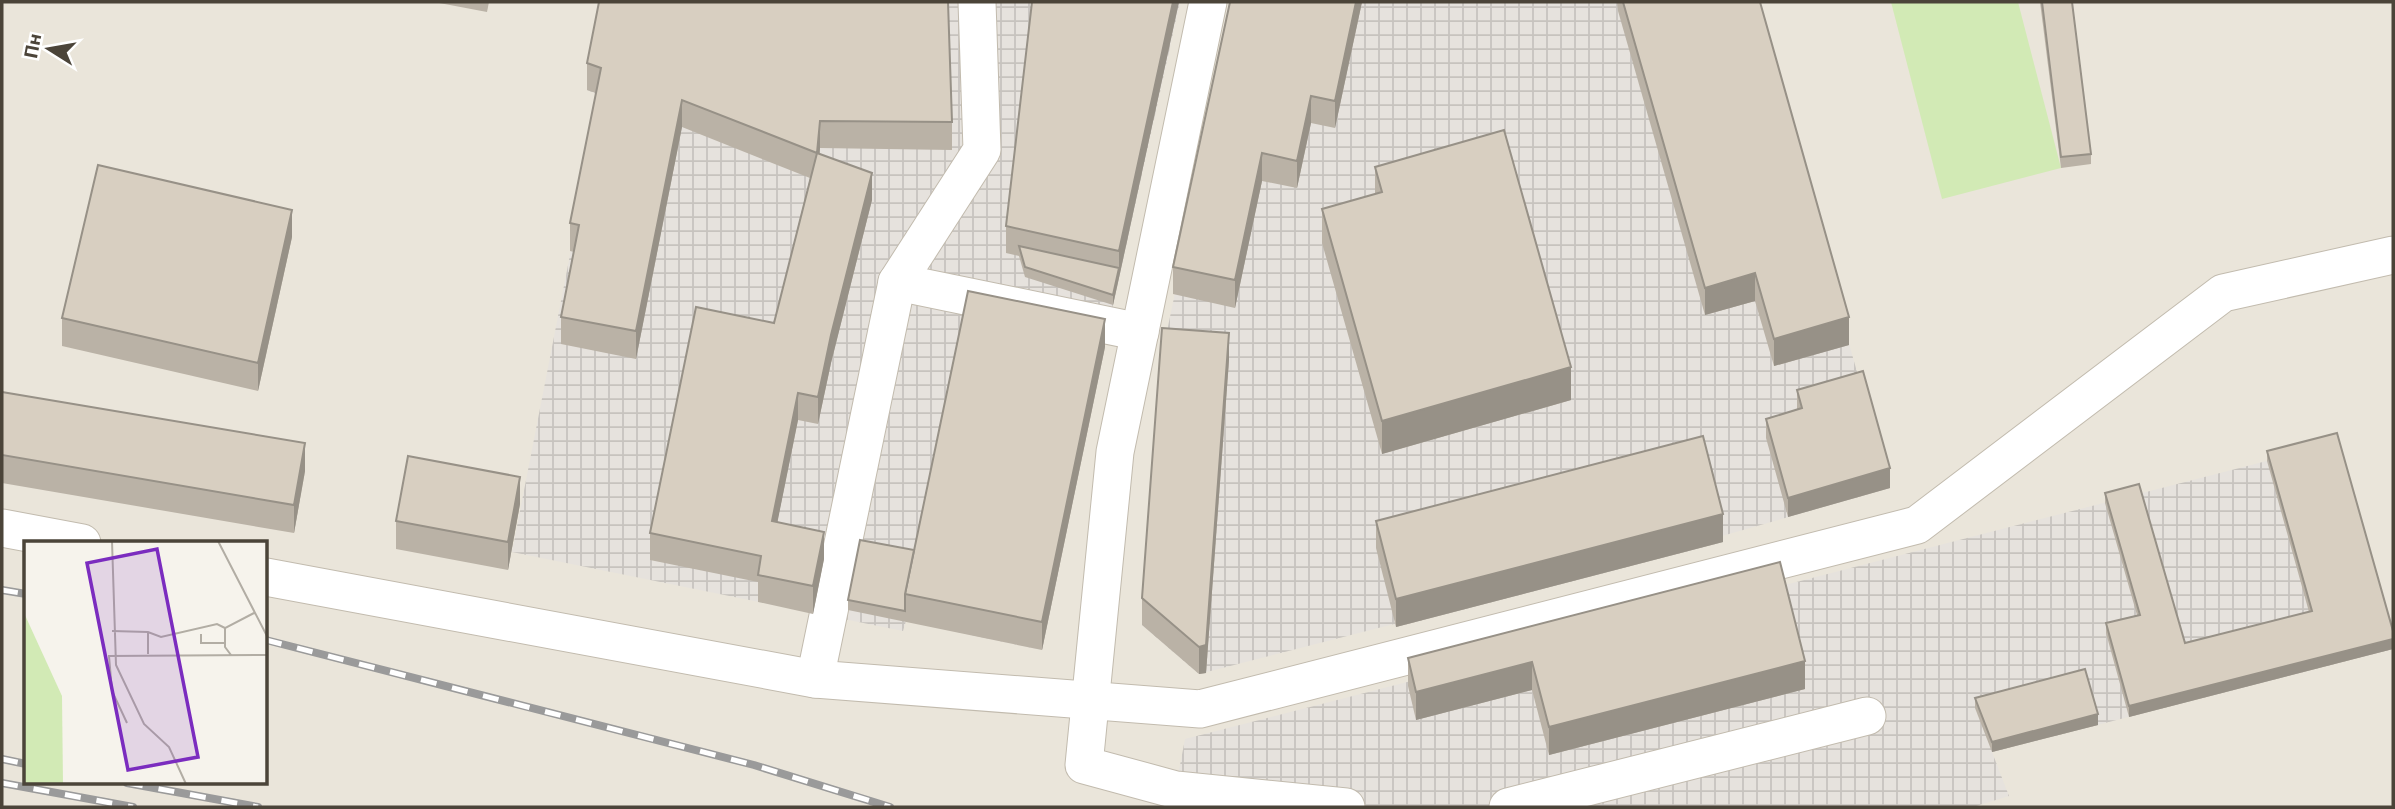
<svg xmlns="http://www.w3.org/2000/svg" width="2395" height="809" font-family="'Exo 2',sans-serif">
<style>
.residential{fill:#eae5da;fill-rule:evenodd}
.industrial{fill:url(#industrial-grid)}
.green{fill:#d2eab5}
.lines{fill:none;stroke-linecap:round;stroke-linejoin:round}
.minor-casing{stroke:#c2bbae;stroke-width:39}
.minor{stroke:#fff;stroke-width:37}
.rail-casing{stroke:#9a9a9a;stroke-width:8}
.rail{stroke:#fff;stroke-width:5;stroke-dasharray:16;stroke-linecap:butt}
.wall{fill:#bab2a6}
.shaded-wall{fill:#979187}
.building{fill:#d8cfc1;stroke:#979187;stroke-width:2}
.inset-road{fill:none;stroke:#b2ada4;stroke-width:2}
.view{fill:#7b2cbf;fill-opacity:0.15;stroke:#7b2cbf;stroke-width:3.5}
.inset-edge{fill:none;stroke:#4b4439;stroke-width:3.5}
</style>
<defs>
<pattern id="industrial-grid" width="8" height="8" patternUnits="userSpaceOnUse" patternTransform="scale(1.75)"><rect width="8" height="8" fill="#e6e2dd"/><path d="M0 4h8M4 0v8" fill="none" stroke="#c7c3be"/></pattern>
</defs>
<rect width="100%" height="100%" fill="#f6f3ec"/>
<path class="residential" d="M2,2H2393V807H2ZM26,543H266V783H26Z"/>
<g class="industrial">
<polygon points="623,2 1180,2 1113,305 1042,650 906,621 903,631 512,552 601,96 587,90 602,18"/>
<polygon points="1236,2 1752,2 1890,488 1722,536 1723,542 1396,627 1394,624 1199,674 1142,625 1162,355"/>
<polygon points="2337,443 2393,641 2393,649 1992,752 2009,796 1973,807 1172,807 1185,739"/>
</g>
<polygon class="green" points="1891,2 2018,2 2061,168 1942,199"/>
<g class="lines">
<defs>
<g id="minor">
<polyline points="1208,2 1115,452 1084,765 1176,790 1346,807"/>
<polyline points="897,282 1140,332"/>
<polyline points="2,528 82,543"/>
<polyline points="266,577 815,679 1200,709 1917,525 2223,293 2393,255"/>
<polyline points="815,679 897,282 982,150 977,2"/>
<polyline points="1508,807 1867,716"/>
</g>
</defs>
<use href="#minor" class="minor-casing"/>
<use href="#minor" class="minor"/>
<defs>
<g id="rail">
<polyline points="2,590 26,594"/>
<polyline points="266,640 754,765 890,807"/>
<polyline points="2,759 26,764"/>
<polyline points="2,783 133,807"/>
<polyline points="127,783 258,807"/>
</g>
</defs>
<use href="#rail" class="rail-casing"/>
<use href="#rail" class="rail"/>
</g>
<g class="wall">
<polygon points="434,2 489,2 487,12"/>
<polygon points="1032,2 1179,2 1113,305 1025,277 1019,256 1006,253 1006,226"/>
<polygon points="1362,2 1335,128 1311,123 1297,188 1262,181 1235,308 1173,294 1173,267"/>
<polygon points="1617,2 1760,2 1849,345 1774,366 1755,301 1705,315 1618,11"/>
<polygon points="2040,2 2072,2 2091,154 2091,164 2061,168"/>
<polygon points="587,63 952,122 952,150 820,148 819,154 872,200 831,363 818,424 798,420 777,523 824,559 813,614 758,602 758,582 650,560 650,533 774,323 810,178 682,127 636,359 561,344 561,317 574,252 570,251 570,223 596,93 587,90"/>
<polygon points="1375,167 1571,400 1382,454 1322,243 1322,209 1375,194"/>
<polygon points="292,237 258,391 62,346 62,318"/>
<polygon points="1105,347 1042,650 848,610 848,600 914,550"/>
<polygon points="1229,360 1206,673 1199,674 1142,625 1142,598"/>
<polygon points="1797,390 1890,488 1788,517 1766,438 1766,419 1797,410"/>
<polygon points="2,392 305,471 294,533 2,483"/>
<polygon points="2267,451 2393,631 2393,649 2129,717 2106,633 2106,623 2137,615 2105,503 2105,493 2185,643 2309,612 2267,461"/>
<polygon points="520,504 508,570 396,549 396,521"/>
<polygon points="1376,521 1723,542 1396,627 1376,548"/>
<polygon points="1780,562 1805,689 1549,755 1532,690 1416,720 1408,686 1408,658"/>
<polygon points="1975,698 2098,725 1992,752 1975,708"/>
</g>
<g class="shaded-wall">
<polygon points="1173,2 1179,2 1119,278 1119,251"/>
<polygon points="1356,2 1362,2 1335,128 1335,101"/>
<polygon points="1311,96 1311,123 1297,188 1297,161"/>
<polygon points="682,100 682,127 636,359 636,331"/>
<polygon points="820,121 820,148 817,180 817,153"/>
<polygon points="1262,153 1262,181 1235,308 1235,280"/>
<polygon points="872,173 872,200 831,363 818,424 818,397 831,335"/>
<polygon points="292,210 292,237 258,391 258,363"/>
<polygon points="1119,268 1119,278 1113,305 1113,295"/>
<polygon points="1755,273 1755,301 1705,315 1705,288"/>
<polygon points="1849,317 1849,345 1774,366 1774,339"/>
<polygon points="1105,319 1105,347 1042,650 1042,622"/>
<polygon points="1229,333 1229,360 1206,673 1199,674 1199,647"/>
<polygon points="1571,367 1571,400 1382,454 1382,421"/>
<polygon points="798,393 798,420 772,549 772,521"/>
<polygon points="305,443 305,471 294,533 294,505"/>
<polygon points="1890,468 1890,488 1788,517 1788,498"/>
<polygon points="520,477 520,504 508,570 508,542"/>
<polygon points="1723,514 1723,542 1396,627 1396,599"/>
<polygon points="824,532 824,559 813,614 813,586"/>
<polygon points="2393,639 2393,649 2129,717 2129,706"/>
<polygon points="1805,661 1805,689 1549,755 1549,727"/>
<polygon points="1532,662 1532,690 1416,720 1416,692"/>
<polygon points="2098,714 2098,725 1992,752 1992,742"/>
</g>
<g class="building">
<polygon points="599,2 948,2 952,122 820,121 817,153 682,100 636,331 561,317 579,225 570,223 601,68 587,63"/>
<polygon points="1032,2 1173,2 1119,251 1006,226"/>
<polygon points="1230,2 1356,2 1335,101 1311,96 1297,161 1262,153 1235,280 1173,267"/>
<polygon points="1623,2 1760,2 1849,317 1774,339 1755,273 1705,288"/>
<polygon points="2042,2 2072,2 2091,154 2061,157"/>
<polygon points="1504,130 1571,367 1382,421 1322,209 1382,192 1375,167"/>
<polygon points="817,153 872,173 831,335 818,397 798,393 772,521 824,532 813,586 758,575 761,556 650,533 696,307 774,323"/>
<polygon points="98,165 292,210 258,363 62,318"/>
<polygon points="1019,246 1119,268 1113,295 1025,267"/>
<polygon points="968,291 1105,319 1042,622 905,594"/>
<polygon points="1162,328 1229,333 1206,645 1199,647 1142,598"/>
<polygon points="1863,371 1890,468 1788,498 1766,419 1802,408 1797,390"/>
<polygon points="2,392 305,443 294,505 2,455"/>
<polygon points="2337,433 2393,631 2393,639 2129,706 2106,623 2140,615 2105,493 2139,484 2185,643 2312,611 2267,451"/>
<polygon points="1703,436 1723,514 1396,599 1376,521"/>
<polygon points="408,456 520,477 508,542 396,521"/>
<polygon points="860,540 914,550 905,594 905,611 848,600"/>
<polygon points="1780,562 1805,661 1549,727 1532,662 1416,692 1408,658"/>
<polygon points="2085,669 2098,714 1992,742 1975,698"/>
</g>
<g transform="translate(24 541)">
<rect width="243" height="243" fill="#f6f3ec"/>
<path d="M0,72L38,155L39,243H0Z" fill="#d2eab5"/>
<path class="inset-road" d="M88,0L92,124L120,183L145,206L162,243M194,0L244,97M88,90L124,91L137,96L193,83L201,87M177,93V102H201M124,113V91M207,114L201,106V87L230,72M103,182L88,150L85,115L244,114"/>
<path class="view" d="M133,8L174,216L104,229L63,22Z"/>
<rect width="243" height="243" class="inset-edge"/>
</g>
<rect width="2395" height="809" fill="none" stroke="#4b4439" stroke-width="7"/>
<g transform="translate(49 49) rotate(281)" stroke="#ffffff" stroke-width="5" paint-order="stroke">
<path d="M0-5L12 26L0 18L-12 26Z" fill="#4b4439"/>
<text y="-10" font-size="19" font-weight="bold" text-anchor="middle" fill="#4b4439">Пн</text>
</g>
</svg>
